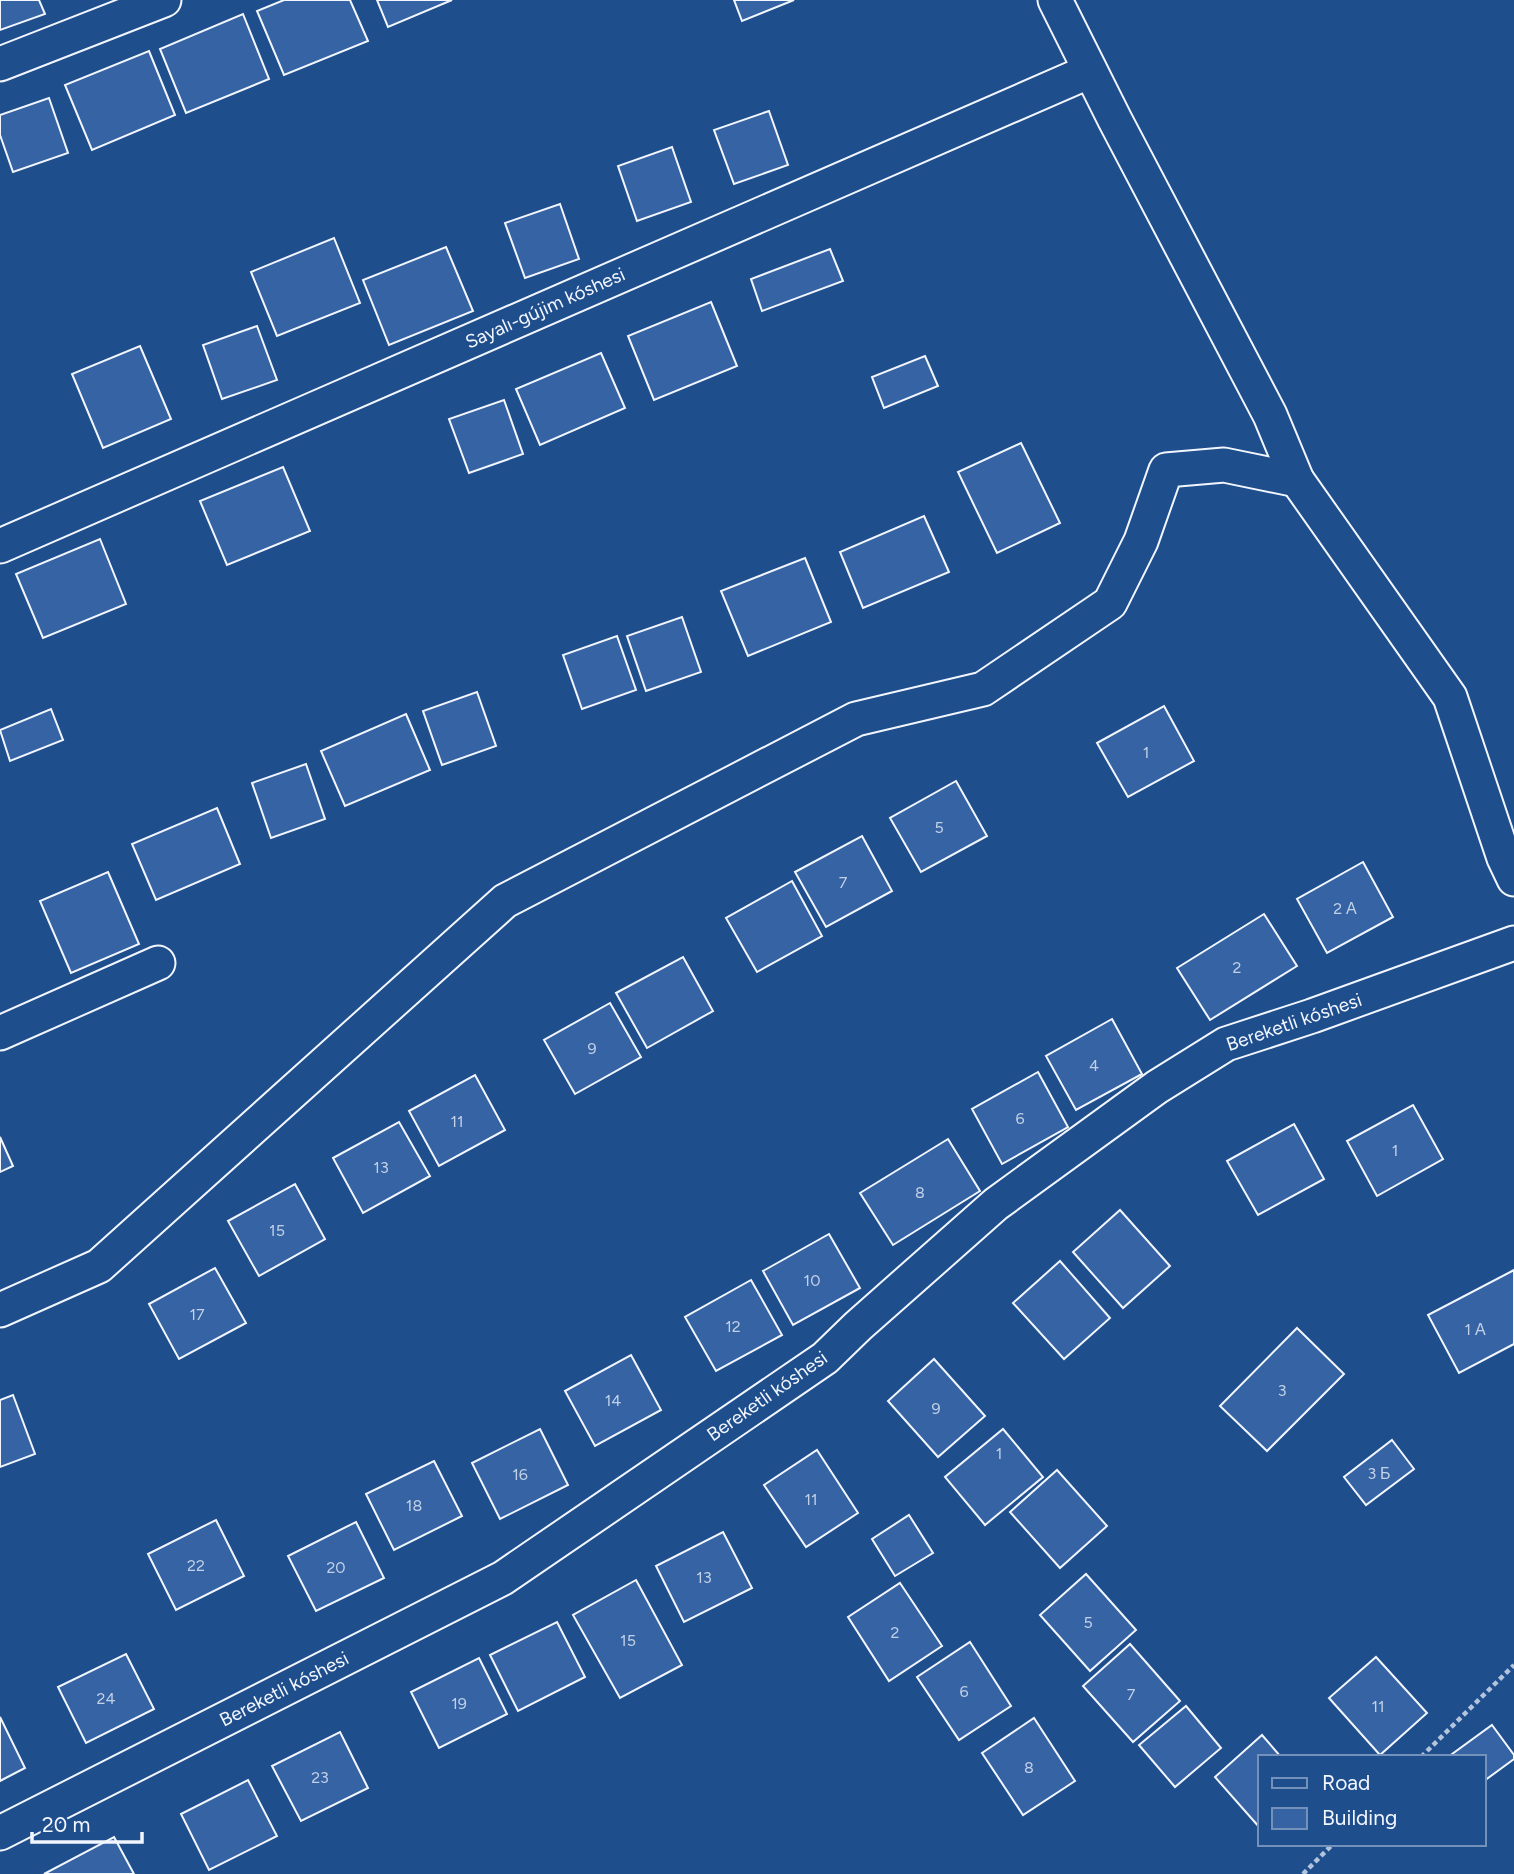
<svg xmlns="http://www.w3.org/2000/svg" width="1514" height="1874" font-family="Figtree,sans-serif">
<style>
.building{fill:#3563a3;stroke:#f2f6ff;stroke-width:2}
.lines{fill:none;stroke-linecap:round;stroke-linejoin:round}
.minor-casing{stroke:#f2f6ff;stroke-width:37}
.path{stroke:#b3c4dc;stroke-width:4.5;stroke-dasharray:5 3.5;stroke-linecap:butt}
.minor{stroke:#1f4e8c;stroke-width:33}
.labels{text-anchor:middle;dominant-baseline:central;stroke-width:5;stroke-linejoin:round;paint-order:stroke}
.number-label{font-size:16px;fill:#c3d1e8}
.street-label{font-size:19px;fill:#f2f6ff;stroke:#1f4e8c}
</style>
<rect width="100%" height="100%" fill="#1f4e8c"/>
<g class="building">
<polygon points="0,0 39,0 45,14 0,30"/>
<polygon points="284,0 350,0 368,41 284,75 257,11"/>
<polygon points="377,0 452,0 388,27"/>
<polygon points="734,0 794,0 742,21"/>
<polygon points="243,14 269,79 186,113 160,49"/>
<polygon points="149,51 175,115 92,150 65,85"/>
<polygon points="49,98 68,153 13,172 0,135 0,115"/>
<polygon points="769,111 788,165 734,184 714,130"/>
<polygon points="672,147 691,202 637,221 618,166"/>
<polygon points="560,204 579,259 525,278 505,223"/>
<polygon points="334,238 360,303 277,336 251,272"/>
<polygon points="446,247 473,311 389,345 363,280"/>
<polygon points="830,249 843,281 762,311 751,279"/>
<polygon points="711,302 737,366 654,400 628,336"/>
<polygon points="257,326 277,380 222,399 203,345"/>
<polygon points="140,346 171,419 103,448 72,374"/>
<polygon points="601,353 625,408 540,445 516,389"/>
<polygon points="925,356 938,386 884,408 872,377"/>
<polygon points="504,400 523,454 469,473 449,419"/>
<polygon points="1021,443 1060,523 997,553 958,472"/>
<polygon points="283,467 310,531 227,565 200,501"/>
<polygon points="924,516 949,572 863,608 840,552"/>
<polygon points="100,539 126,604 43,638 16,574"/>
<polygon points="805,558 831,622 748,656 721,591"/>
<polygon points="682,617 701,672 646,691 627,636"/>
<polygon points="617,636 636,690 582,709 563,655"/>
<polygon points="477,692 496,746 442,765 423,711"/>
<polygon points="1164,706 1194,761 1128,797 1097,743"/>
<polygon points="51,709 63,740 10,761 0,730"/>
<polygon points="406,714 430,770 345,806 321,751"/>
<polygon points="306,764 325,819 271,838 252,783"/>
<polygon points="956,781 987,836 921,872 890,818"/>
<polygon points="217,808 240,864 156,900 132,844"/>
<polygon points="862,836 892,891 826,927 795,872"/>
<polygon points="1363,862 1393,917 1327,953 1297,899"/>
<polygon points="108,872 139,944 71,973 40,901"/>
<polygon points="792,881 822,936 757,972 726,918"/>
<polygon points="1264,914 1297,966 1210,1020 1177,968"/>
<polygon points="683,957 713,1011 647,1048 616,993"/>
<polygon points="610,1003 641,1057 575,1094 544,1040"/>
<polygon points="1112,1019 1142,1074 1076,1110 1046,1056"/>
<polygon points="1038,1072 1068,1127 1002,1164 972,1109"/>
<polygon points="475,1075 505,1130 439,1166 409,1111"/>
<polygon points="1413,1105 1443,1159 1377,1196 1347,1141"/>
<polygon points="399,1122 430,1176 363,1213 333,1158"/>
<polygon points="1294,1124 1324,1179 1258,1215 1227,1161"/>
<polygon points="0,1137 13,1166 0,1172"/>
<polygon points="948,1139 980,1191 893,1245 860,1193"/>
<polygon points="295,1184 325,1239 259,1276 228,1221"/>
<polygon points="1120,1210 1170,1266 1123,1308 1073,1252"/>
<polygon points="829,1234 860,1288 793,1325 763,1271"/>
<polygon points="1060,1261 1110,1318 1064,1359 1013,1303"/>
<polygon points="215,1268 246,1323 179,1359 149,1304"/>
<polygon points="1514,1270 1514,1344 1459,1373 1428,1315"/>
<polygon points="751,1280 782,1335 716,1371 685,1317"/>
<polygon points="1297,1328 1344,1374 1267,1451 1220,1406"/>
<polygon points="631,1355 661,1410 595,1446 565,1391"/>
<polygon points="934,1359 985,1416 938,1457 888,1401"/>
<polygon points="13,1395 35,1454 0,1467 0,1400"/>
<polygon points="540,1429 568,1485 500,1519 472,1463"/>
<polygon points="1003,1429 1043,1477 985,1525 945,1477"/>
<polygon points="1392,1440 1414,1469 1366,1505 1344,1477"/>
<polygon points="817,1450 858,1513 806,1547 764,1485"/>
<polygon points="434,1461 462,1516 394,1550 366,1494"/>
<polygon points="1057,1470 1107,1526 1060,1568 1010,1512"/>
<polygon points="909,1515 933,1553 895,1576 872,1539"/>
<polygon points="216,1520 244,1576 176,1610 148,1554"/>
<polygon points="356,1522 384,1578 316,1611 288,1556"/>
<polygon points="723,1532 752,1588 684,1622 656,1566"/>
<polygon points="1086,1574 1136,1630 1090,1671 1040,1615"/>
<polygon points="636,1580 682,1665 620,1698 573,1615"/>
<polygon points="900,1583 942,1646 889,1681 848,1617"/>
<polygon points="557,1622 585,1677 518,1711 490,1655"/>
<polygon points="970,1642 1011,1706 959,1740 917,1677"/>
<polygon points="1130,1644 1180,1701 1133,1742 1083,1686"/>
<polygon points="126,1654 154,1709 86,1743 58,1687"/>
<polygon points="1376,1657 1427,1713 1380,1755 1329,1698"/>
<polygon points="479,1658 507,1714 439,1748 411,1692"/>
<polygon points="1186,1706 1221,1748 1175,1787 1139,1745"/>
<polygon points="0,1717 25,1768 0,1781"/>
<polygon points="1034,1718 1075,1781 1023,1815 982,1753"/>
<polygon points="1492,1725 1514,1755 1514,1759 1484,1781 1484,1757 1448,1757"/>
<polygon points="340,1732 368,1788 301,1821 272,1766"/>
<polygon points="1262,1735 1281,1757 1260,1757 1260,1828 1215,1777"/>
<polygon points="248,1780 277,1836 209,1870 181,1814"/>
<polygon points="114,1837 134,1874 44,1874"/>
</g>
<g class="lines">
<defs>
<g id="minor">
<polyline points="1055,0 1115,120 1270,415 1297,480 1450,697 1504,858 1514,879"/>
<polyline points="0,64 164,0"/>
<polyline points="0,546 1090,71"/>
<polyline points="0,1033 158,963"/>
<polyline points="0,1310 99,1266 505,901 856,719 983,689 1110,603 1141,541 1166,470 1224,465 1297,480"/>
<polyline points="0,1833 503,1578 825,1358 858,1326 996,1204 1157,1087 1226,1044 1312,1016 1514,943"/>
</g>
</defs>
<use href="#minor" class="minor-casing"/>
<g class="path">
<polyline points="1421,1757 1514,1665"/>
<polyline points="1303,1874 1333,1844"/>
</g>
<use href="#minor" class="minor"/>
</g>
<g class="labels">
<g class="number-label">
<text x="1146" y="752">1</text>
<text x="939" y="827">5</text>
<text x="843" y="882">7</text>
<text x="1345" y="908">2 А</text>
<text x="1237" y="967">2</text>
<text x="592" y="1048">9</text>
<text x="1094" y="1065">4</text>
<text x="1020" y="1118">6</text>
<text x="457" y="1121">11</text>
<text x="1395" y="1150">1</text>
<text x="381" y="1167">13</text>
<text x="920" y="1192">8</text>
<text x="277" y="1230">15</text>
<text x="812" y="1280">10</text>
<text x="197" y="1314">17</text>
<text x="733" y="1326">12</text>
<text x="1475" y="1329">1 А</text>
<text x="1282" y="1390">3</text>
<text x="613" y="1400">14</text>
<text x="936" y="1408">9</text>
<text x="999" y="1453">1</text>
<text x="1379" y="1473">3 Б</text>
<text x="520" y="1474">16</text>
<text x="811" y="1499">11</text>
<text x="414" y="1505">18</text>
<text x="196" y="1565">22</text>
<text x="336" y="1567">20</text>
<text x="704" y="1577">13</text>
<text x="1088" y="1622">5</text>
<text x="895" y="1632">2</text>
<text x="628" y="1640">15</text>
<text x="964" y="1691">6</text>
<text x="1131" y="1694">7</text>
<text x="106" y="1698">24</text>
<text x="459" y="1703">19</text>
<text x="1378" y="1706">11</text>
<text x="1029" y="1767">8</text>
<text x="320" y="1777">23</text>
</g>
<g class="street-label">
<text transform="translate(545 308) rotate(-24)">Sayalı-gújim kóshesi</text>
<text transform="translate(1294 1022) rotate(-19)">Bereketli kóshesi</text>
<text transform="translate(767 1396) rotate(-35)">Bereketli kóshesi</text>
<text transform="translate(284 1689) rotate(-27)">Bereketli kóshesi</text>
</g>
</g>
<rect x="1258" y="1755" width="228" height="91" fill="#1f4e8c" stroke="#7391ba" stroke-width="2"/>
<rect x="1272" y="1778" width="35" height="10" fill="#1f4e8c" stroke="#7391ba" stroke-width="2"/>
<text x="1322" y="1790" font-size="21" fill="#f2f6ff">Road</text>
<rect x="1272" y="1808" width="35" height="21" fill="#3563a3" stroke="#7391ba" stroke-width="2"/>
<text x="1322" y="1825" font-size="21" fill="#f2f6ff">Building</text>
<path d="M32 1832v10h110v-10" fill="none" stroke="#f2f6ff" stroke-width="3.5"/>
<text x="42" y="1832" font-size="21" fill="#f2f6ff" stroke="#1f4e8c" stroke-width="5" paint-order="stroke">20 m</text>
</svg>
